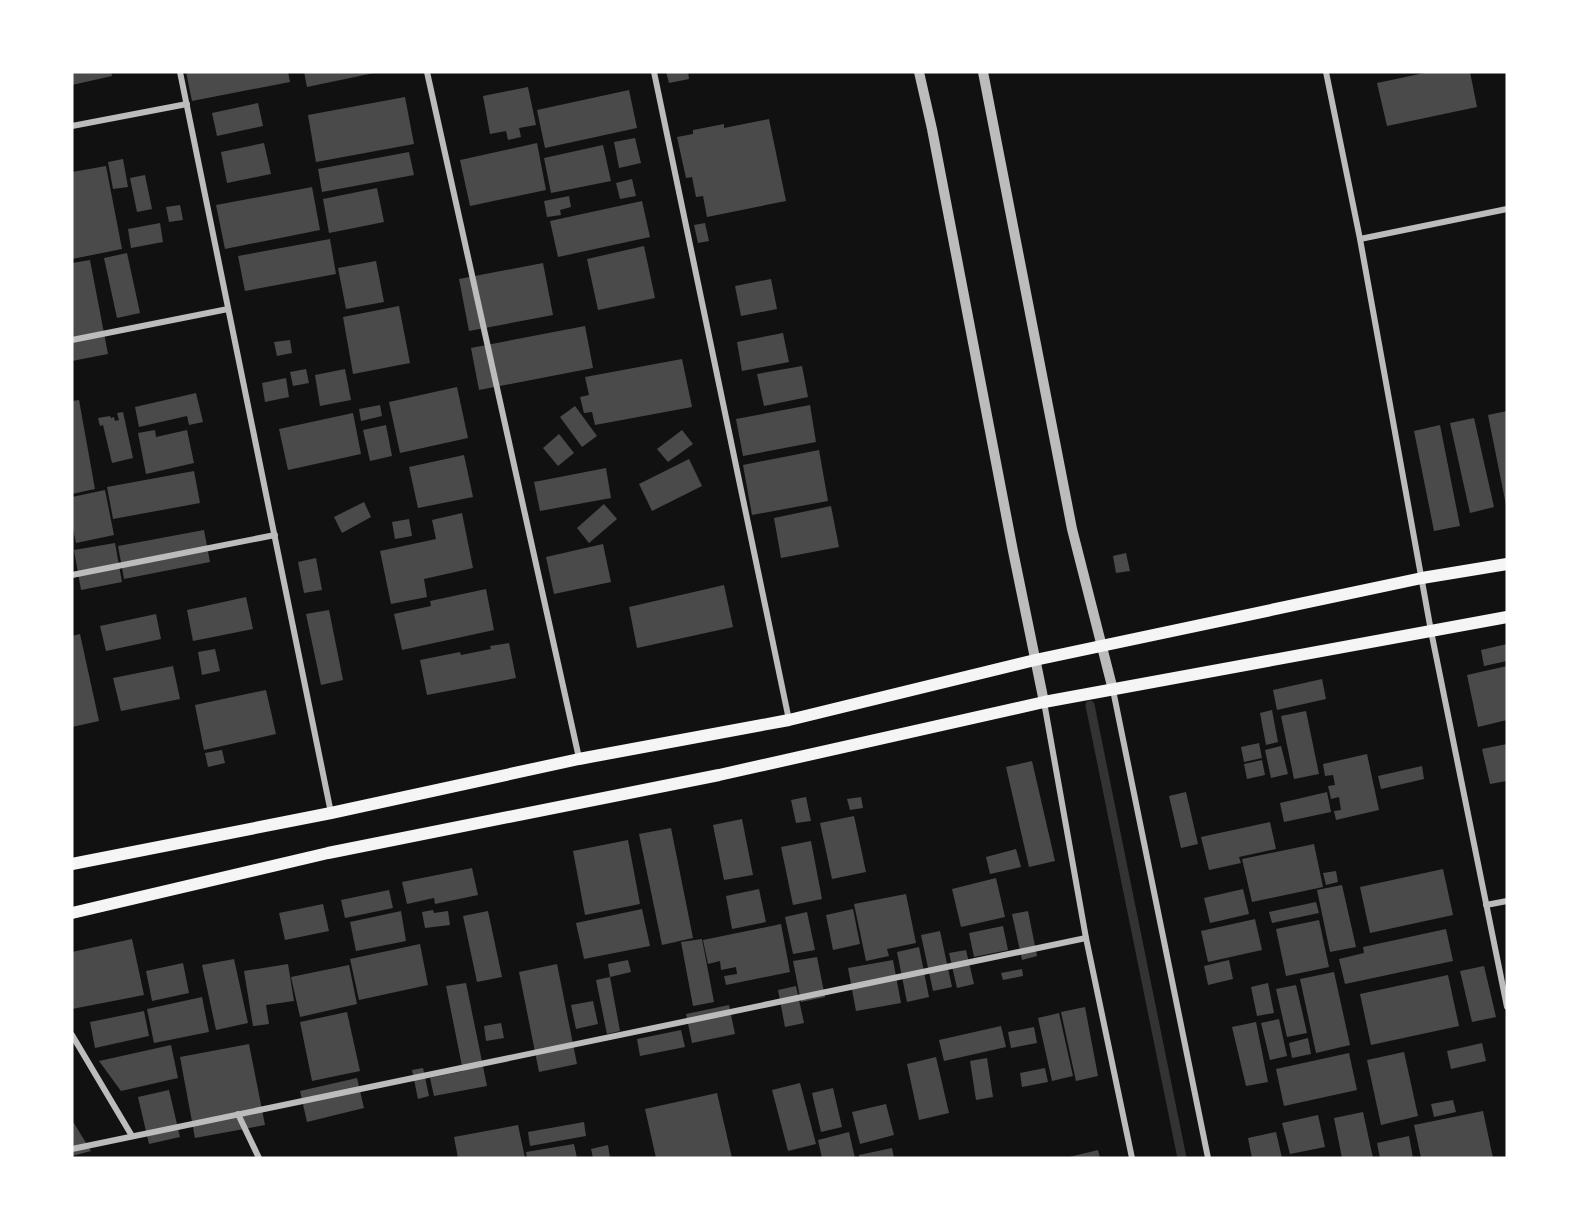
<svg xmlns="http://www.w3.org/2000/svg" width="1579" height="1230" font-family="'Public Sans',sans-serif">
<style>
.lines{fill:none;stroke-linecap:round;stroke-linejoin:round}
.stream{stroke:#333;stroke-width:9}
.building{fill:#4a4a4a}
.minor{stroke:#bcbcbc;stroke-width:6}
.tertiary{stroke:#bcbcbc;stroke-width:10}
.secondary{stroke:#f5f5f5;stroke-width:12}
</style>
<rect width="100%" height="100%" fill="#111"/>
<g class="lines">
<polyline class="stream" points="1090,705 1182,1158"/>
</g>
<g class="building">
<polygon points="72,72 111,72 112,76 72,85"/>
<polygon points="186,72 288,72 290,82 192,101"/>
<polygon points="304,72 373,72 374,73 307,87"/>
<polygon points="666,72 688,72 689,79 669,83"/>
<polygon points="1429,72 1470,72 1477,107 1387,126 1377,83"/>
<polygon points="528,87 536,125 519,128 521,137 508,140 506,131 490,134 483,96"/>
<polygon points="629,90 637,128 545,148 537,110"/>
<polygon points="405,97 414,144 316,162 308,115"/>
<polygon points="258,103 263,126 217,136 212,113"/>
<polygon points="769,119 786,201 707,217 703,196 696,197 692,177 686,178 677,137 693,134 693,130 724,124 724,128"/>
<polygon points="635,138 641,163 619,168 614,142"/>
<polygon points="264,143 271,174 227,183 221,152"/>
<polygon points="537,143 546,190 470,206 460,160"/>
<polygon points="603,145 611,181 551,193 544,158"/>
<polygon points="409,152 414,175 322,192 318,169"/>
<polygon points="123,159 128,187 113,189 108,162"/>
<polygon points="106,166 122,249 72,259 72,172"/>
<polygon points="145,175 152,209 137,212 130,178"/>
<polygon points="632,179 636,196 620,199 616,183"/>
<polygon points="312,187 320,230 225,249 216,205"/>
<polygon points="377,188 384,222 329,233 323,199"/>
<polygon points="569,196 571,207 560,210 561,215 547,217 544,201"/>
<polygon points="642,201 650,237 558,257 550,221"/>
<polygon points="180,205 183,220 169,222 166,207"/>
<polygon points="160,223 163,242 131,248 128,229"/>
<polygon points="705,223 709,241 698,243 694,225"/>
<polygon points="330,239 336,274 245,291 238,256"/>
<polygon points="644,246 655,298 598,310 587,259"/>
<polygon points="127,253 140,313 117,318 104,258"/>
<polygon points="90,260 108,354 72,361 72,263"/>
<polygon points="376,261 384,302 346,309 338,268"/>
<polygon points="543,263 553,315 469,331 459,279"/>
<polygon points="771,279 777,309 741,316 735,286"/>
<polygon points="399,306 410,363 353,374 343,317"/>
<polygon points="585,326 593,368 479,390 471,348"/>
<polygon points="783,333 789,362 742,371 737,342"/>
<polygon points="290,340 292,353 277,356 274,342"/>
<polygon points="682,359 692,407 595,425 592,412 584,413 580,397 589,395 585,377"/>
<polygon points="802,366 808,397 764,406 757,374"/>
<polygon points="306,369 309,383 293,386 290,372"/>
<polygon points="345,369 351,400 320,406 315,375"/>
<polygon points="286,378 289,397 265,402 262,383"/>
<polygon points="457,387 468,438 400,453 389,402"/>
<polygon points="196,393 203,422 189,425 187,416 139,427 135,407"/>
<polygon points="79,400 95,489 72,494 72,401"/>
<polygon points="380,405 382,416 361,421 359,409"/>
<polygon points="810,405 816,442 743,456 736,419"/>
<polygon points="575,406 597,436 582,447 560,417"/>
<polygon points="1507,411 1507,505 1506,505 1488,415"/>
<polygon points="123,412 133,458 112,463 103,425 100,426 98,418 110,416 111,418 114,417 115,421 119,420 117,413"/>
<polygon points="353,413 361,454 288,470 279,429"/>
<polygon points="1474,418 1494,507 1470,513 1450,423"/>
<polygon points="386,425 392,456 370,461 363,430"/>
<polygon points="1440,425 1460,526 1434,531 1414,431"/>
<polygon points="155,430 156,437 187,430 194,463 146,474 138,433"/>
<polygon points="682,430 693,444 668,462 657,449"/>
<polygon points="559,434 574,453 558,466 543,448"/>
<polygon points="819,450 828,501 752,515 743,465"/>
<polygon points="464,455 473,497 418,508 409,467"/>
<polygon points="689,459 702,486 652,511 639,484"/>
<polygon points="606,468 611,498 540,511 534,482"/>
<polygon points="194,471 200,503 113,519 107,487"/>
<polygon points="105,490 114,535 76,543 72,524 72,497"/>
<polygon points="364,502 371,517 342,533 334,517"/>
<polygon points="604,504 617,519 589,543 577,528"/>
<polygon points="831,506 839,547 781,558 774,518"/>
<polygon points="462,513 473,568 424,579 427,597 391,604 380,551 436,539 432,520"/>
<polygon points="409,519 412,536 395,539 392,522"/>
<polygon points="204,530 210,562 124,579 118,546"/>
<polygon points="115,543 122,582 81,590 74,550"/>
<polygon points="603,544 611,582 554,594 546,557"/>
<polygon points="1126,553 1130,571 1116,573 1113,556"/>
<polygon points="316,558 322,590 304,593 298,562"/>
<polygon points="724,585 733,627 637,648 629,607"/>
<polygon points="486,589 494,630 402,650 394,614 431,606 430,601"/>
<polygon points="246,597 253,629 193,641 187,610"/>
<polygon points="329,610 343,680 321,685 306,614"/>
<polygon points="156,614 161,639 106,651 100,626"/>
<polygon points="80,634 99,721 72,727 72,636"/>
<polygon points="509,643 516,678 427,695 420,660 460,652 461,655 491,649 490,646"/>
<polygon points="1507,644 1507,661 1484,666 1481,650"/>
<polygon points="215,649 220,671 202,675 198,652"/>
<polygon points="173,666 180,699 121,711 113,678"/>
<polygon points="1507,666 1507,720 1478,727 1467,675"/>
<polygon points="1322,679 1326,699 1277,710 1273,690"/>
<polygon points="266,690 276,734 204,750 195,705"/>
<polygon points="1272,710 1278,742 1266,745 1260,713"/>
<polygon points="1306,711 1319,774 1294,779 1281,716"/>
<polygon points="1259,743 1262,758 1244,762 1241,747"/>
<polygon points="1507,744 1507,781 1490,784 1482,749"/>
<polygon points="1281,746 1288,774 1271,778 1265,750"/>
<polygon points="222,750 225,763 208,767 205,753"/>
<polygon points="1367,754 1379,810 1336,820 1334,811 1341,810 1339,797 1331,799 1328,786 1335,785 1333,775 1325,776 1323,764"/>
<polygon points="1262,760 1265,775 1247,779 1244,764"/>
<polygon points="1032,761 1055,861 1029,867 1006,767"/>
<polygon points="1422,766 1424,779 1381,789 1378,776"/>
<polygon points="1186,792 1198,844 1181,848 1169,796"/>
<polygon points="1327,792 1331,812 1284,822 1280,803"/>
<polygon points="806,797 811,821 796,823 791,800"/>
<polygon points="861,797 863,808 850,810 847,799"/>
<polygon points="854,816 866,872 832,879 820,823"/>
<polygon points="742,819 753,875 724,880 713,825"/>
<polygon points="1270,822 1276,849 1239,857 1241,863 1209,870 1201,837"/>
<polygon points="671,828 693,938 662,945 639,834"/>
<polygon points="628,840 640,904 585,915 573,851"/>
<polygon points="811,841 822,899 793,905 781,847"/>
<polygon points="1314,844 1323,887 1252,902 1242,859"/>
<polygon points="1016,849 1021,867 990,874 986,857"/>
<polygon points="472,868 478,895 435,904 434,898 407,904 402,882"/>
<polygon points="1443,869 1453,915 1370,933 1360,887"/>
<polygon points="1336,871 1338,882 1326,885 1323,873"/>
<polygon points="996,878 1005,917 961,927 952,889"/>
<polygon points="1342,885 1356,947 1330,952 1317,890"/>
<polygon points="759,889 766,922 732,929 726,896"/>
<polygon points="1243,889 1249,914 1210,923 1204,898"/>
<polygon points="389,890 393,908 345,918 341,900"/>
<polygon points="906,894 916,943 887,949 889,956 866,961 854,904"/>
<polygon points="1316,902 1319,913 1272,923 1269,912"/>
<polygon points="323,904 329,931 285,940 279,913"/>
<polygon points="642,909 650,946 584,959 576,923"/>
<polygon points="853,909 860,944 833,950 826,915"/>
<polygon points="433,910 434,913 448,911 450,925 425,928 422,912"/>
<polygon points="401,911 406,941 356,951 350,922"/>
<polygon points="488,911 502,977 477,982 463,916"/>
<polygon points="1028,911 1037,956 1022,960 1012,914"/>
<polygon points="807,912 815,950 793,954 785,917"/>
<polygon points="1255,919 1262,950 1208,962 1201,931"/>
<polygon points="1319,920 1329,967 1286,976 1276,929"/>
<polygon points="781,924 790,972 726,985 724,976 737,974 736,967 721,970 720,961 708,964 703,940"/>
<polygon points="1003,926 1008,950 974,957 969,933"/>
<polygon points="1446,929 1453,961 1345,984 1339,959 1364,953 1363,947"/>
<polygon points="940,931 952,987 933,991 921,935"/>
<polygon points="132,939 144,995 72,1009 72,952"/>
<polygon points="702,939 714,1002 693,1006 681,942"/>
<polygon points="420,944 428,985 359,1000 350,959"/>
<polygon points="919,947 929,997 907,1002 897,952"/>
<polygon points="966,950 974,984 957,988 949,953"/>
<polygon points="817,957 825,997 801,1002 793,961"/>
<polygon points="234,959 248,1023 216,1030 202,965"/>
<polygon points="628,960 631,972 610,977 608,964"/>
<polygon points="893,960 901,1003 856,1011 848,968"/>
<polygon points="1229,960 1233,979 1208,985 1204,966"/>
<polygon points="183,963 189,993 152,1001 146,971"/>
<polygon points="288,964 294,1001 266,1005 269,1024 253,1026 244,971"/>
<polygon points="557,964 577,1064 539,1072 519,972"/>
<polygon points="349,965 357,1004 300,1017 291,977"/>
<polygon points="1484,966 1496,1017 1472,1022 1460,971"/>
<polygon points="1022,969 1023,976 1003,980 1001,973"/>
<polygon points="1334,972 1350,1045 1316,1053 1300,979"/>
<polygon points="1448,975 1459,1026 1371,1045 1360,994"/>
<polygon points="610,977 620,1031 607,1034 596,980"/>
<polygon points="466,983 487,1086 434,1096 430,1078 463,1071 446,986"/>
<polygon points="1268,983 1274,1013 1257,1016 1251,987"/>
<polygon points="1296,985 1307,1033 1287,1037 1276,989"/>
<polygon points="796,986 804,1023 785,1027 778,990"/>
<polygon points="202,997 209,1032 154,1043 147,1009"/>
<polygon points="593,1001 598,1024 576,1029 571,1005"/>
<polygon points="729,1005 735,1034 692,1043 686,1014"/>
<polygon points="1085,1007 1098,1076 1076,1081 1061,1012"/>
<polygon points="144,1011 149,1036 95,1048 90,1022"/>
<polygon points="347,1012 360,1071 312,1081 300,1022"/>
<polygon points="1059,1013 1073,1076 1052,1081 1038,1018"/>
<polygon points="1279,1019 1287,1056 1270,1060 1261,1023"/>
<polygon points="1256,1022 1268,1082 1246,1086 1232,1027"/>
<polygon points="501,1023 504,1038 486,1041 484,1026"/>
<polygon points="1001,1026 1006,1047 944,1061 939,1040"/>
<polygon points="1034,1027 1037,1043 1011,1048 1008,1032"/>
<polygon points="681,1030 685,1047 640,1056 637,1039"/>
<polygon points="1308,1038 1311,1054 1292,1058 1289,1043"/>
<polygon points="1482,1043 1486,1061 1451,1069 1447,1051"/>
<polygon points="249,1044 265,1125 195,1138 180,1057"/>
<polygon points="171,1045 178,1078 121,1091 99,1061"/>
<polygon points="1404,1052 1418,1116 1381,1125 1367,1060"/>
<polygon points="1349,1053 1357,1090 1284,1106 1276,1069"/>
<polygon points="936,1057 949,1113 919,1120 907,1064"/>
<polygon points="987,1058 993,1097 976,1100 970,1061"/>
<polygon points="423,1068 429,1096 418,1099 412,1070"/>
<polygon points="1045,1068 1048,1082 1022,1087 1020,1073"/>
<polygon points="357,1078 364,1108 307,1122 300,1091"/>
<polygon points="800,1083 816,1144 788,1151 772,1090"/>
<polygon points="833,1088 842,1127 821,1132 812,1093"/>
<polygon points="169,1090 180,1137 149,1144 138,1097"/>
<polygon points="717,1093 732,1158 656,1158 645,1109"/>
<polygon points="1453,1100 1456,1112 1434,1117 1431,1104"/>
<polygon points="886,1104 894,1135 860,1144 852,1112"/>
<polygon points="1483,1111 1493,1158 1421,1158 1414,1125"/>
<polygon points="1363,1112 1373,1158 1342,1158 1334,1118"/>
<polygon points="1318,1115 1325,1147 1290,1154 1282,1123"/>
<polygon points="72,1120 91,1151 72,1156"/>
<polygon points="584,1122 586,1136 530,1146 528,1132"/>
<polygon points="518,1125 525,1158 458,1158 454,1137"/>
<polygon points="849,1132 855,1158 822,1158 818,1140"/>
<polygon points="1276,1132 1282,1158 1252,1158 1248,1138"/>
<polygon points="1409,1136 1413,1158 1380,1158 1377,1143"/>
<polygon points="574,1144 577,1158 527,1158 526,1152"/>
<polygon points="608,1145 610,1158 593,1158 591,1149"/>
<polygon points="892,1148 894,1158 859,1158 859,1155"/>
<polygon points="1098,1150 1100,1158 1069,1158 1069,1157"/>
</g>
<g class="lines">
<g class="minor">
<polyline points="180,72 331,813"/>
<polyline points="427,72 579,758"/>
<polyline points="654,72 789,720"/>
<polyline points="1326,72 1360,239 1431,631 1507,1007"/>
<polyline points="72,126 187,104"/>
<polyline points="1360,239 1507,209"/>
<polyline points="72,340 228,309"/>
<polyline points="72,575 275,535"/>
<polyline points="1113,690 1208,1158"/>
<polyline points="1044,702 1086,938 1132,1158"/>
<polyline points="1486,905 1507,901"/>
<polyline points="72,1035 132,1136"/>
<polyline points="238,1114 259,1158"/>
<polyline points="72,1149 1086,938"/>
</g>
<g class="tertiary">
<polyline points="919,72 932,129 1013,551 1044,702"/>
<polyline points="983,72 1072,529 1113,690"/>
</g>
<g class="secondary">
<polyline points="72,864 331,813 579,759 789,720 1035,660 1422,578 1507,564"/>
<polyline points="72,913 328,853 719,775 1044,702 1507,617"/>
</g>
</g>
<rect width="1579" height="1230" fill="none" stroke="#ffffff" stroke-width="147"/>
</svg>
